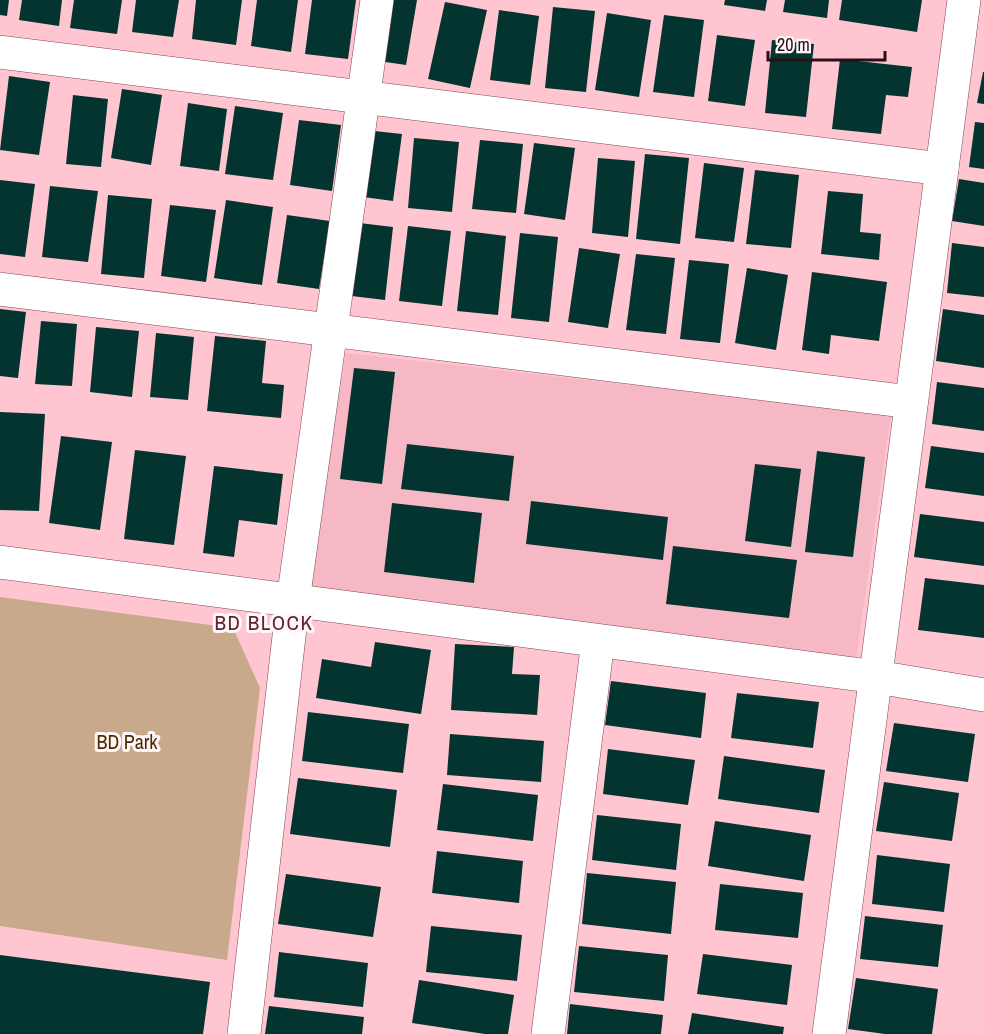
<svg xmlns="http://www.w3.org/2000/svg" width="984" height="1034" font-family="'Archivo Narrow',sans-serif">
<style>
.built{fill:#f6b8c4}
.green{fill:#c9a98b}
.building{fill:#03342f}
.lines{fill:none;stroke-linecap:round;stroke-linejoin:round}
.street-casing{stroke:#814654;stroke-width:34}
.street{stroke:#fff;stroke-width:33}
.labels{text-anchor:middle;dominant-baseline:central;stroke-width:6;stroke-linejoin:round;paint-order:stroke}
.park-label{font-size:20px;fill:#4e2d05;stroke:#fef6f7}
.neighbourhood-label{font-size:21px;letter-spacing:1.5px;fill:#5d2534;stroke:#fef6f7}
</style>
<rect width="100%" height="100%" fill="#ffc6d1"/>
<polygon class="built" points="346,353 891,414 856,659 309,586"/>
<polygon class="green" points="0,597 233,628 260,688 227,960 0,926"/>
<g class="building">
<polygon points="0,0 9,0 7,16 0,15"/>
<polygon points="22,0 62,0 59,26 19,20"/>
<polygon points="74,0 122,0 117,34 70,28"/>
<polygon points="136,0 179,0 173,37 132,32"/>
<polygon points="196,0 242,0 236,45 192,39"/>
<polygon points="257,0 298,0 291,52 251,46"/>
<polygon points="312,0 356,0 348,59 305,54"/>
<polygon points="383,0 417,0 406,65 372,60"/>
<polygon points="725,0 767,0 765,11 724,5"/>
<polygon points="785,0 829,0 827,18 783,12"/>
<polygon points="842,0 922,0 917,32 839,20"/>
<polygon points="445,2 487,10 470,88 428,79"/>
<polygon points="553,7 595,11 586,92 545,88"/>
<polygon points="499,10 539,16 530,85 490,80"/>
<polygon points="607,13 651,20 639,97 595,90"/>
<polygon points="664,15 704,20 694,97 653,92"/>
<polygon points="717,35 755,40 745,106 708,101"/>
<polygon points="772,40 814,44 806,117 765,113"/>
<polygon points="840,59 912,67 908,97 886,95 881,134 832,129"/>
<polygon points="983,72 984,72 984,104 977,103"/>
<polygon points="9,76 50,82 39,155 0,150"/>
<polygon points="122,89 162,95 151,165 111,158"/>
<polygon points="73,95 108,99 101,167 66,164"/>
<polygon points="188,103 227,109 219,171 180,166"/>
<polygon points="235,106 283,113 273,180 225,174"/>
<polygon points="299,120 341,125 332,191 290,185"/>
<polygon points="975,122 984,123 984,169 969,167"/>
<polygon points="365,130 402,134 393,201 356,196"/>
<polygon points="414,138 459,142 452,212 408,208"/>
<polygon points="480,140 523,144 516,213 472,209"/>
<polygon points="534,143 575,148 565,220 524,214"/>
<polygon points="645,154 689,158 680,244 636,239"/>
<polygon points="598,158 635,161 628,237 592,233"/>
<polygon points="704,163 744,168 734,242 695,238"/>
<polygon points="755,170 799,175 791,248 746,244"/>
<polygon points="959,179 984,183 984,226 952,221"/>
<polygon points="0,180 35,184 25,257 0,254"/>
<polygon points="50,186 98,191 88,262 42,257"/>
<polygon points="828,191 863,194 860,232 881,234 879,260 821,254"/>
<polygon points="108,195 152,199 144,278 101,274"/>
<polygon points="226,200 273,207 262,285 214,278"/>
<polygon points="170,205 216,210 206,282 161,276"/>
<polygon points="287,215 330,221 319,289 277,283"/>
<polygon points="351,222 393,227 385,300 343,295"/>
<polygon points="408,226 451,231 442,306 399,301"/>
<polygon points="466,231 506,236 498,315 457,311"/>
<polygon points="520,233 558,237 549,322 511,318"/>
<polygon points="952,243 984,247 984,297 947,293"/>
<polygon points="579,248 620,254 608,328 568,322"/>
<polygon points="636,254 675,258 666,334 626,330"/>
<polygon points="689,260 729,264 720,343 680,339"/>
<polygon points="747,268 788,275 776,350 735,343"/>
<polygon points="812,272 887,282 879,341 831,335 829,354 802,350"/>
<polygon points="0,309 26,312 18,378 0,376"/>
<polygon points="943,309 984,315 984,368 936,361"/>
<polygon points="41,321 77,324 72,386 35,384"/>
<polygon points="96,327 139,331 132,397 90,392"/>
<polygon points="156,333 194,337 188,400 150,397"/>
<polygon points="215,336 266,341 262,383 284,385 281,418 207,411"/>
<polygon points="354,368 395,372 382,484 340,479"/>
<polygon points="937,382 984,388 984,431 932,424"/>
<polygon points="0,412 45,414 39,511 0,510"/>
<polygon points="61,436 112,442 100,530 49,523"/>
<polygon points="407,444 514,456 509,501 401,489"/>
<polygon points="931,446 984,453 984,496 925,488"/>
<polygon points="135,450 186,456 174,545 124,539"/>
<polygon points="817,451 865,457 853,557 805,552"/>
<polygon points="755,464 801,469 791,547 745,541"/>
<polygon points="214,466 283,474 277,525 239,520 234,557 203,553"/>
<polygon points="531,501 668,517 663,560 526,544"/>
<polygon points="392,503 482,513 474,583 384,572"/>
<polygon points="920,514 984,522 984,566 914,557"/>
<polygon points="673,546 797,560 789,618 666,604"/>
<polygon points="925,578 984,585 984,638 918,630"/>
<polygon points="375,642 431,650 421,714 316,698 322,659 371,667"/>
<polygon points="455,644 514,647 512,674 540,675 537,715 451,710"/>
<polygon points="611,681 706,693 701,738 605,725"/>
<polygon points="737,693 819,702 813,748 731,738"/>
<polygon points="308,712 409,724 403,773 302,761"/>
<polygon points="894,723 975,734 968,782 886,771"/>
<polygon points="450,734 544,741 541,782 447,775"/>
<polygon points="608,749 695,760 688,805 603,794"/>
<polygon points="724,756 825,770 819,813 718,799"/>
<polygon points="298,778 397,790 390,847 290,834"/>
<polygon points="884,782 959,793 952,841 876,831"/>
<polygon points="443,784 538,795 533,841 437,830"/>
<polygon points="597,815 681,824 676,870 592,860"/>
<polygon points="715,821 811,835 804,881 708,866"/>
<polygon points="437,851 523,861 519,903 432,893"/>
<polygon points="877,855 950,864 944,912 872,904"/>
<polygon points="587,873 676,882 671,934 582,924"/>
<polygon points="286,874 381,887 373,937 278,924"/>
<polygon points="720,884 803,893 798,938 715,930"/>
<polygon points="865,916 943,925 938,967 860,959"/>
<polygon points="431,926 522,935 517,981 426,972"/>
<polygon points="579,946 668,955 664,1001 574,992"/>
<polygon points="279,952 368,963 363,1007 274,997"/>
<polygon points="703,954 792,965 787,1005 697,994"/>
<polygon points="0,955 210,982 203,1034 0,1034"/>
<polygon points="856,978 938,989 932,1034 885,1034 848,1029"/>
<polygon points="419,980 514,995 508,1034 485,1034 412,1023"/>
<polygon points="570,1004 663,1015 661,1034 567,1034"/>
<polygon points="269,1006 364,1017 362,1034 265,1034"/>
<polygon points="692,1013 784,1027 783,1034 688,1034"/>
</g>
<g class="lines">
<defs>
<g id="street">
<polyline points="0,52 942,169"/>
<polyline points="0,289 911,402"/>
<polyline points="0,562 877,677 984,695"/>
<polyline points="244,1034 293,601 377,0"/>
<polyline points="548,1034 598,641"/>
<polyline points="829,1034 964,0"/>
</g>
</defs>
<use href="#street" class="street-casing"/>
<use href="#street" class="street"/>
</g>
<g class="labels">
<g class="park-label">
<text x="127" y="741">BD Park</text>
</g>
<g class="neighbourhood-label">
<text x="264" y="622">BD BLOCK</text>
</g>
</g>
<path d="M768 51v9h117v-9" fill="none" stroke="#281016" stroke-width="3"/>
<text x="777" y="51" font-size="18" fill="#281016" stroke="#fef6f7" stroke-width="4.5" paint-order="stroke">20 m</text>
</svg>
